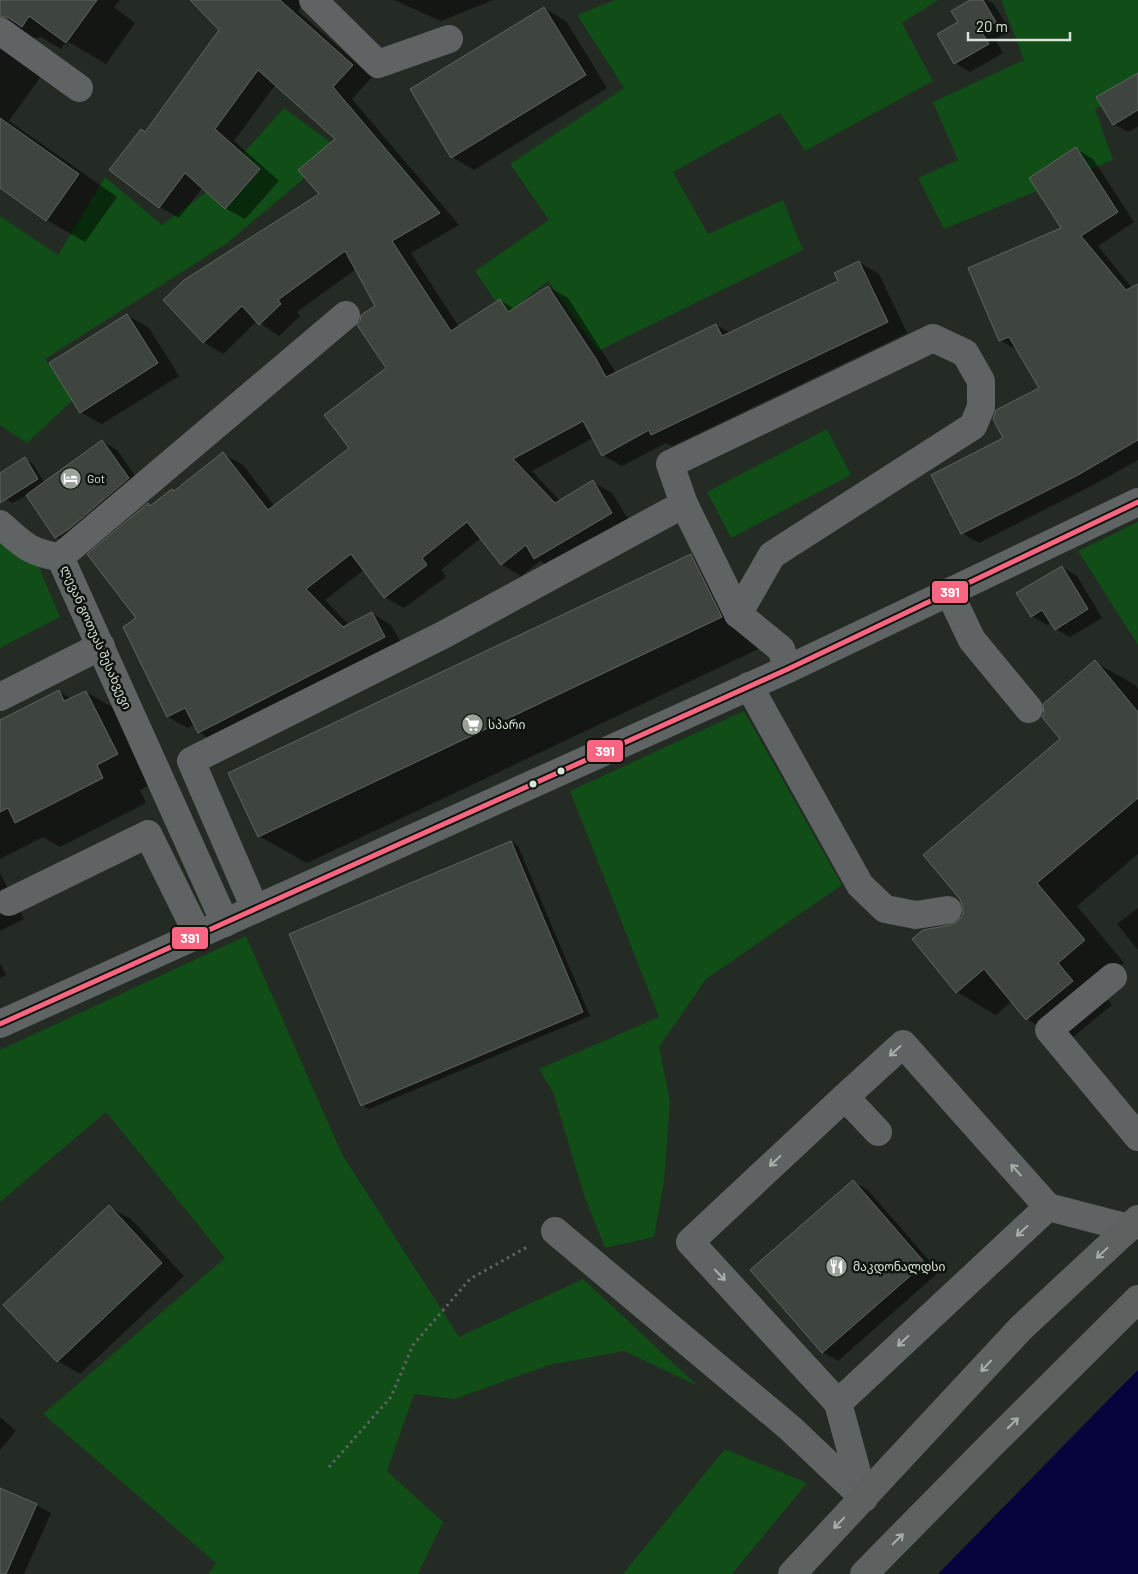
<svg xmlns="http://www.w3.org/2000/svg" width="1138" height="1574" font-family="Barlow,'Noto Sans Georgian',sans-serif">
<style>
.green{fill:#104d17}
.water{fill:#07043d}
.shadow{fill:#0007}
.building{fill:#3e443e;stroke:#5f655f}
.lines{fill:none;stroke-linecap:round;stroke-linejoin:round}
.path{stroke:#606462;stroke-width:3;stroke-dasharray:2.5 4;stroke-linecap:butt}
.minor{stroke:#606364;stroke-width:28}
.highway{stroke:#5d6160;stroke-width:28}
.bus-1-casing{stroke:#0e140e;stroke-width:9}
.bus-1{stroke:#fa6682;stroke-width:5}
.oneway{stroke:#a9b0aa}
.oneway2{stroke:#a8afa9}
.bus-dot{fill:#dae3d9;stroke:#0e140e;stroke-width:2}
.labels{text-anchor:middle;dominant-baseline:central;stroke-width:5;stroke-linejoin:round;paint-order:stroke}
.poi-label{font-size:12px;fill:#dae3d9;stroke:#0e140e;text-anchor:start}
.street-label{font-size:12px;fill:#dae3d9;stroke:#0e140e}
.line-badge{stroke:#0e140e;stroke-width:2}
.badge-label{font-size:14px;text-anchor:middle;font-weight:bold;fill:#fff}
</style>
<rect width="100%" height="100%" fill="#242a24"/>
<g class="green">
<polygon points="615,0 938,0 902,23 933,81 805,151 780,113 673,172 708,234 783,200 803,250 598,351 548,281 505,315 475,271 549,220 510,164 624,88 577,15"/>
<polygon points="1001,0 1138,0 1138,91 1095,109 1113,160 944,229 918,178 958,160 933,102 1024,60"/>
<polygon points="284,108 334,145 300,182 226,244 45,359 74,399 27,443 0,425 0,216 58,255 105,177 162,225 212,188"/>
<polygon points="827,429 851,475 731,538 707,492"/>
<polygon points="1138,522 1138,645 1078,551"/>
<polygon points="0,537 39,567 60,617 0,648"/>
<polygon points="744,711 842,885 706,979 659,1047 670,1101 664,1181 654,1237 605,1248 584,1195 553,1092 539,1069 659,1017 570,791"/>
<polygon points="246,936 342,1154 459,1337 583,1279 698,1386 624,1351 549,1365 455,1399 414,1394 387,1471 443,1522 418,1574 208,1574 216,1563 43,1414 225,1258 106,1112 0,1202 0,1050"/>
<polygon points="725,1449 807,1483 732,1574 623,1574"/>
</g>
<polygon class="water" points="1138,1370 1138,1574 938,1574 1114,1394"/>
<g class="shadow">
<polygon points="0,0 120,0 114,7 135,23 106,64 69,42 67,45 64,44 61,49 41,37 32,39 41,76 9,121 117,197 85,242 47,220 0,187"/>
<polygon points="191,0 303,0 305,2 298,11 372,77 352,99 459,225 411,253 459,327 500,300 515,309 548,287 568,298 616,373 716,325 731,333 840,281 859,262 879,274 907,333 672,446 666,443 622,466 602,455 593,438 532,471 560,501 593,482 612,493 631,524 555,570 540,561 521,576 501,564 481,538 441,570 446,577 404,608 385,597 364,570 325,600 349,625 372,613 391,625 404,648 218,744 199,732 194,725 188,728 168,717 125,627 137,618 151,507 223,454 243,465 275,507 351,448 388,368 377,307 356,269 297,312 300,316 279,336 257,321 223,354 204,342 164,300 320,195 337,139 276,84 234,141 279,181 245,219 225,208 203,187 179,218 160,207 146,133 221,30"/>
<polygon points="394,0 493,0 441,21"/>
<polygon points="972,0 987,0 994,4 1010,31 995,39 1003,53 970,72 955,63 939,35 960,23"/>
<polygon points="544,8 566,21 607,88 474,170 452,157"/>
<polygon points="1138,74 1138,127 1128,132 1114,124"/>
<polygon points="1076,149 1093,159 1134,222 1098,246 1133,289 1138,286 1138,460 1095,484 979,543 962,533 1005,439 1041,388 1017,350 1000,340 1063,229"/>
<polygon points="127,315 149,328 179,376 102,424 80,412"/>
<polygon points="102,441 117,450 143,487 71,546 56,537 28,494 13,503 6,499 0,489 0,474 25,459 32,463 45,483"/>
<polygon points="691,555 738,582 769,644 307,863 259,836"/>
<polygon points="1062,567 1077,576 1102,618 1070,637 1056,629 1051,622 1047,625 1032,616"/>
<polygon points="1095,662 1135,685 1138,689 1138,854 1077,906 1124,963 1097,986 1112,1005 1067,1042 1027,1019 1012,1001 996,1015 957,992 958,923 1062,739"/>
<polygon points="59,692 72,699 86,692 130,717 161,779 140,790 146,803 60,847 43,837 0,859 0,722"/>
<polygon points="511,842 518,846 590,1016 369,1109 362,1105"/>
<polygon points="0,873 24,919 0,931"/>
<polygon points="1138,908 1138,950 1117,924"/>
<polygon points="0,963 6,975 0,978"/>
<polygon points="853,1182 868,1190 939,1272 838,1361 823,1352 751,1270"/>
<polygon points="109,1207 131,1219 184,1276 80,1374 58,1361"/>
<polygon points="0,1417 16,1431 0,1450"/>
<polygon points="0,1489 36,1505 51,1513 24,1574 0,1574"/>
</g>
<g class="building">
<polygon points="0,0 97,0 66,43 29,16 22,27 9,18 0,16"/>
<polygon points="190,0 280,0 353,65 333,87 440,213 392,241 451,331 500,299 508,312 548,286 596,359 606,377 716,324 722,336 838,281 834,273 859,261 888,322 651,435 649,430 602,456 583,421 513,459 555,503 593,480 612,513 534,559 526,545 501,565 467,522 422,558 427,565 384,598 351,554 306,589 343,627 372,612 385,637 198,733 185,708 167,717 123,627 136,618 87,554 148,503 150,506 172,489 174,491 223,452 268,510 349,448 324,415 386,368 357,325 360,321 361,315 375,306 345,251 278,300 281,304 259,325 242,306 203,343 163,300 184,280 319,194 298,170 335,139 258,70 215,129 260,169 225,209 185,173 159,208 109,170 141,129 145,132 219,30"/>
<polygon points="970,0 983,0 996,22 981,31 989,44 954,64 937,34 958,22 951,11"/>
<polygon points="544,7 586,75 451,158 410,89"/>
<polygon points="1138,73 1138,110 1113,125 1096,97"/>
<polygon points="0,118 79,174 46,221 0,188"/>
<polygon points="1076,147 1118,212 1081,236 1126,290 1138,284 1138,440 1078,475 961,534 931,475 1003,438 993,419 996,410 1039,388 1009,337 999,341 968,268 1061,228 1029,178"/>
<polygon points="127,314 158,363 80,413 49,363"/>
<polygon points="102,440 129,478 69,529 55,538 26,495"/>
<polygon points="25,457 38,479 0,503 0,473"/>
<polygon points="691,554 722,617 258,837 228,773"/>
<polygon points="1062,566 1088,609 1055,630 1042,610 1031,617 1016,593"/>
<polygon points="1095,660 1138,712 1138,798 1037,883 1085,940 1058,963 1073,981 1026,1020 984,969 956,993 912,939 923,930 950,925 957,922 963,915 963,907 960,899 923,855 1060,739 1042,717 1044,714 1043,704"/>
<polygon points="59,690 64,701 86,691 118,754 97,765 103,778 15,823 8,808 0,812 0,720"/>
<polygon points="511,841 583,1012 361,1106 289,934"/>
<polygon points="853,1180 925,1263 822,1353 750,1270"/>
<polygon points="109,1205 162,1263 57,1362 3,1305"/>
<polygon points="0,1488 37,1504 6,1574 0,1574"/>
</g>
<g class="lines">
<polyline class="path" points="329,1467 391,1397 413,1345 470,1279 529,1246"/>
<g class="minor">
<polyline points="313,0 378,64 449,39"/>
<polyline points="0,31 79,88"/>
<polyline points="684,504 670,464 933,338 965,353 981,381 981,407 973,426 772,555 738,614"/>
<path d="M0,524C22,544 30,553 60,557"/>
<polyline points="60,557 225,923"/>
<polyline points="60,557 346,315"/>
<polyline points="949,592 972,640 1029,709"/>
<polyline points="749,686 860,885 885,909 916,915 948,910"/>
<polyline points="0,697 101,646"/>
<polyline points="249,895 191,761 443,635 684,504 738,614 781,649 788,669"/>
<polyline points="9,902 148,834 198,935"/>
<polyline points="1113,977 1049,1030 1138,1137"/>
<polyline points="0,1024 788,669 1138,502"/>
<polyline points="845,1097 878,1132"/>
<polyline points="555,1231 790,1428 864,1498"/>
<polyline points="838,1403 690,1242 845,1097 903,1044 1048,1207"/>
<polyline points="864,1498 838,1403 1048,1207 1129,1228"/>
</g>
<g class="highway">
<polyline points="792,1574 1021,1328 1138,1219"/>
<polyline points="864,1574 994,1442 1138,1299"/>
</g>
<defs>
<polyline id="bus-1" points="0,1024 788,669 1138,502"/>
</defs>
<use href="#bus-1" class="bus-1-casing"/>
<use href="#bus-1" class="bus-1"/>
</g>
<defs><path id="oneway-shaft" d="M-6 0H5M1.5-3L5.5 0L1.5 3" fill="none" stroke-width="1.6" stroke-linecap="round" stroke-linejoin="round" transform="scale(1.25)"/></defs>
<g class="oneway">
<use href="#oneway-shaft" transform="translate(895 1051) rotate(138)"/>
<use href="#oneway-shaft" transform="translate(775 1161) rotate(137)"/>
<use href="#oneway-shaft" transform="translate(1016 1170) rotate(-132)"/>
<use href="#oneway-shaft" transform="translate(1022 1231) rotate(137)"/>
<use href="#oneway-shaft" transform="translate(720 1275) rotate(47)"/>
<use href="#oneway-shaft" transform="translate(903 1341) rotate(137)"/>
</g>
<g class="oneway2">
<use href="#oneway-shaft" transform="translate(1102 1253) rotate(137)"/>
<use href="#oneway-shaft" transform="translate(986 1366) rotate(133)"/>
<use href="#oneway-shaft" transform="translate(1013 1423) rotate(-45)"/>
<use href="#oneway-shaft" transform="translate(839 1523) rotate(134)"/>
<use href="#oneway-shaft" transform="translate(898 1539) rotate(-45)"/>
</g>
<defs>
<symbol id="hotel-disc" viewBox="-11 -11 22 22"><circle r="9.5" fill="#9aa29a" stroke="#0e140e"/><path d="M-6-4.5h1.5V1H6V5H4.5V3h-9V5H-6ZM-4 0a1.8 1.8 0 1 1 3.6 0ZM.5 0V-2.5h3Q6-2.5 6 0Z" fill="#fff"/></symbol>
<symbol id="supermarket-disc" viewBox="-11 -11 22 22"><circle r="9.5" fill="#9aa29a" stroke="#0e140e"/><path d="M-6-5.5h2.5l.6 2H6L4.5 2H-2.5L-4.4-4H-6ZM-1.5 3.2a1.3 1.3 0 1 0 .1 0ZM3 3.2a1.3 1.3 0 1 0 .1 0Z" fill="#fff"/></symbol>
<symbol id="restaurant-disc" viewBox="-11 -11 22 22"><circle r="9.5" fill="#9aa29a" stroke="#0e140e"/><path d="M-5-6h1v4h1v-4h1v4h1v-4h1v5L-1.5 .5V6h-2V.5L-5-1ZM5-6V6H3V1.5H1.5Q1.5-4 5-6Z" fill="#fff"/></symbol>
</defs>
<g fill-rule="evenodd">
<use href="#hotel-disc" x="58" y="466" width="25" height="25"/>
<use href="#supermarket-disc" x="460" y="712" width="25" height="25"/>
<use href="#restaurant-disc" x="824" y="1254" width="25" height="25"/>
</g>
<g class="bus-dot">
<circle cx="561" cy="771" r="4.5"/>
<circle cx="533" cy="784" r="4.5"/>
</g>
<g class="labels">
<g class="poi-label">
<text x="87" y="478">Got</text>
<text x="488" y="724">სპარი</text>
<text x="853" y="1266">მაკდონალდსი</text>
</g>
<g class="street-label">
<text transform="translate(97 637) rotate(66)">ლევან გოთუას შესახვევი</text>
</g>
</g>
<g class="line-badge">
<rect x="931" y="580" width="38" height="24" rx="5" fill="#fa6682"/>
<rect x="586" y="739" width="38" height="24" rx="5" fill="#fa6682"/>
<rect x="171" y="926" width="38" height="24" rx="5" fill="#fa6682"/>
</g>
<g class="badge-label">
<text x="950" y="597">391</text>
<text x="605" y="756">391</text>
<text x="190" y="943">391</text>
</g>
<path d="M968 32v8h102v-8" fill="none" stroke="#dae3d9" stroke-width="2.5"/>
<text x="976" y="32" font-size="15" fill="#dae3d9" stroke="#0e140e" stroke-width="4" paint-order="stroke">20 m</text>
</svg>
